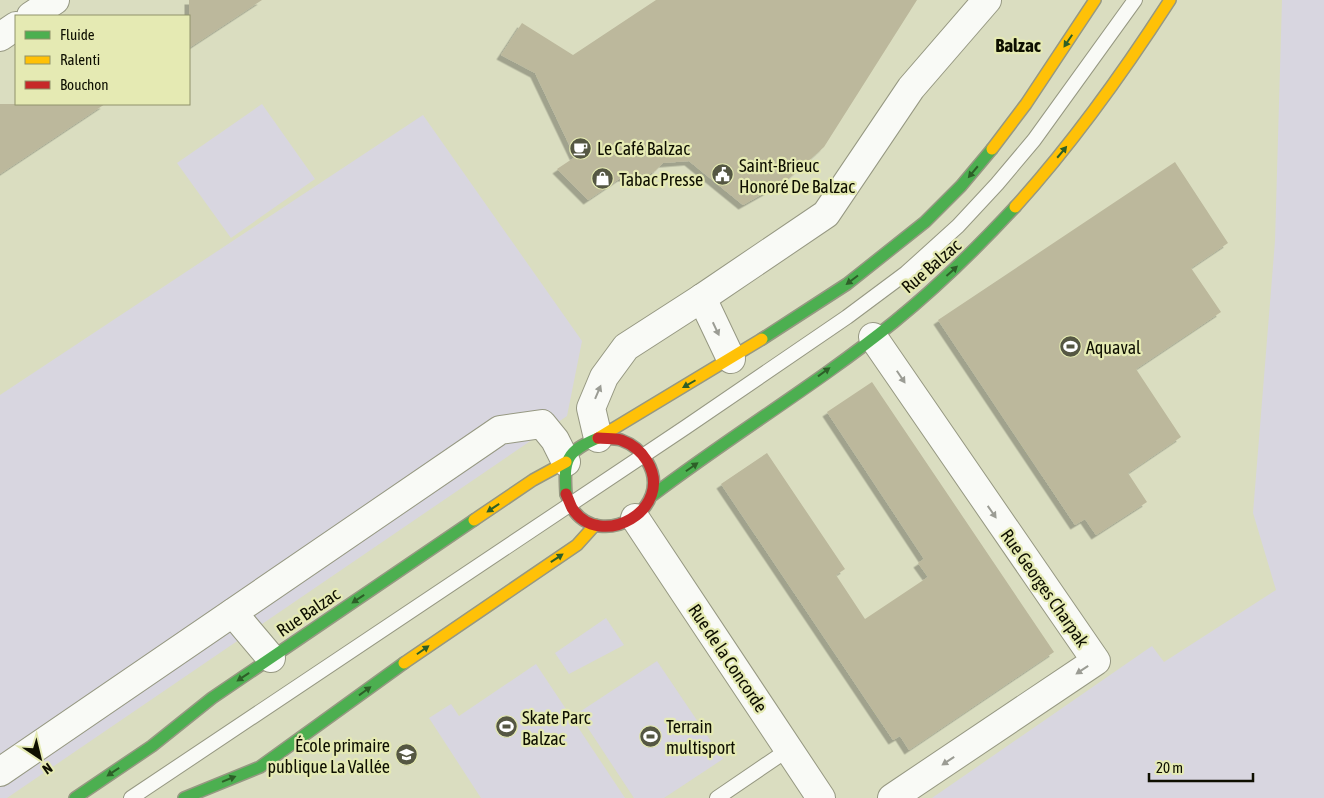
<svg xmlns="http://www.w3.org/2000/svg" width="1324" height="798" font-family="'Asap Condensed',sans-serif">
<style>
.green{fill:#d8d6e0}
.building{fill:#bcb89c;filter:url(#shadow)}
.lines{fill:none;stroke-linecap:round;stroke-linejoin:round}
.lane-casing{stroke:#969882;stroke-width:16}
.street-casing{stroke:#969882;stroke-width:30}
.fast-casing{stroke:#969882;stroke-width:14}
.slow-casing{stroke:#969882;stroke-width:14}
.jam-casing{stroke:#969882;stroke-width:14}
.lane{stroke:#f9faf6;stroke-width:14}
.street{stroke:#f9faf6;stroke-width:28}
.fast{stroke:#4caf50;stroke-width:11}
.slow{stroke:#ffc107;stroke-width:11}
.jam{stroke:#c62828;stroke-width:11}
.oneway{fill:#2d5f28}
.oneway2{fill:#9b9c94}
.labels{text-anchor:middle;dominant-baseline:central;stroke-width:4.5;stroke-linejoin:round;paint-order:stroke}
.poi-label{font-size:18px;fill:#0e0f00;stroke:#e5eab3;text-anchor:start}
.street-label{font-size:18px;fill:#0e0f00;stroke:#e5eab3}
.neighbourhood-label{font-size:19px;font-weight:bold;fill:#0e0f00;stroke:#e5eab3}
</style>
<defs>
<filter id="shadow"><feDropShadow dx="-4.5" dy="4.5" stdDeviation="0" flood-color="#0004"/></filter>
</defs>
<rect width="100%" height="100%" fill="#daddc0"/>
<g class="green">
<polygon points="1282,0 1324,0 1324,798 932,798 1152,646 1164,662 1276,590 1253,513 1275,241"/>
<polygon points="262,104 315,179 231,238 177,163"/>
<polygon points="423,115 582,341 567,416 7,798 0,798 0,395"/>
<polygon points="606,618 624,645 569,674 555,653"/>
<polygon points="657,661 723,759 664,798 634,798 578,713"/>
<polygon points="536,664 625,798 481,798 429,718 451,704 459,716"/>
</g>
<g class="building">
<polygon points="189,0 262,0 189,48"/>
<polygon points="656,0 917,0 824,147 787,180 743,205 689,161 663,163 655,171 643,177 622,177 588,200 557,169 575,157 535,73 501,55 522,23 573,55"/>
<polygon points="0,104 105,104 0,174"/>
<polygon points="1175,162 1228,243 1191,268 1221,312 1136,369 1181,437 1128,473 1147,502 1096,535 1085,519 1075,525 938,320"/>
<polygon points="872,382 1054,652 909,750 900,736 893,740 721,484 767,453 845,569 836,575 865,619 928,577 918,563 924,559 827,412"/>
</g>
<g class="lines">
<defs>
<g id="lane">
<polyline points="131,798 686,427 847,317 906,273 958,226 997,184 1034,140 1135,0"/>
<polyline points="717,798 789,749"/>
</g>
<g id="street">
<polyline points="31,16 55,0"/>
<polyline points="0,37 16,26"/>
<polyline points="702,298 731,359"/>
<polyline points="873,337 1096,661 892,798"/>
<polyline points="598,438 591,408 604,377 626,347 702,298 826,214 911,88 987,0"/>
<polyline points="635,518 821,798"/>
<polyline points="233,613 271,658"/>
<polyline points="0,772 500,430 542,424 555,440 566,462"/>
</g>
<g id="fast">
<polyline points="762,339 847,284 925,222 961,186 992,149"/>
<path d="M566,494C564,460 565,452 598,438"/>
<path d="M653,495C732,435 817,384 894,322C937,287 977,248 1015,207"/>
<polyline points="75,798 152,746 212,698 474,520"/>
<polyline points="184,798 260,767 404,663"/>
</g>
<g id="slow">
<polyline points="992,149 1026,104 1095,0"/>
<path d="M1015,207C1073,143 1123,73 1170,0"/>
<polyline points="598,438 762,339"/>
<polyline points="474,520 533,480 566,462"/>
<polyline points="404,663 577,545 595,525"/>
</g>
<path id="jam" d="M566,494C568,498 570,504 572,508C600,552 676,509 647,461C641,451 632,444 621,440C614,438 606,439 598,438"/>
</defs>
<use href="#lane" class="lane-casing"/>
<use href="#street" class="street-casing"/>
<use href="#fast" class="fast-casing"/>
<use href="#slow" class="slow-casing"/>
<use href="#jam" class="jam-casing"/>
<use href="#lane" class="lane"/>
<use href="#street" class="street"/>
<use href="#fast" class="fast"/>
<use href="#slow" class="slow"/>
<use href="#jam" class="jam"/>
</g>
<defs><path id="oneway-solid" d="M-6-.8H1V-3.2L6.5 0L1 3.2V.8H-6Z" transform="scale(1.25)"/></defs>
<g class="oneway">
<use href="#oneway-solid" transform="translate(1068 41) rotate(124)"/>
<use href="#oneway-solid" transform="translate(1062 152) rotate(-50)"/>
<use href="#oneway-solid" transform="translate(973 172) rotate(130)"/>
<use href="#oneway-solid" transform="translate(952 271) rotate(-42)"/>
<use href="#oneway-solid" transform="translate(852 280) rotate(143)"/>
<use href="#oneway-solid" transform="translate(824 372) rotate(-36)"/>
<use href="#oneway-solid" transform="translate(689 384) rotate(150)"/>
<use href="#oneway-solid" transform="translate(692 467) rotate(-35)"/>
<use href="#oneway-solid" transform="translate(493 508) rotate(146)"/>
<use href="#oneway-solid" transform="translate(557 558) rotate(-34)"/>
<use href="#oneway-solid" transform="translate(358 599) rotate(146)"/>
<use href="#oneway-solid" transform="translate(423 650) rotate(-35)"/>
<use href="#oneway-solid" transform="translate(243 677) rotate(146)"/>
<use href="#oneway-solid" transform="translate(365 691) rotate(-36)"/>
<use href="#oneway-solid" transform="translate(113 772) rotate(146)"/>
<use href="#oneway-solid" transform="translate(229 779) rotate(-22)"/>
</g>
<g class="oneway2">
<use href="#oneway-solid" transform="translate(716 329) rotate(65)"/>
<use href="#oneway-solid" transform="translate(901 377) rotate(56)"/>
<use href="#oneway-solid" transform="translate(598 392) rotate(-67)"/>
<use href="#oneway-solid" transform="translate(992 512) rotate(55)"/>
<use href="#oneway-solid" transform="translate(1082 670) rotate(146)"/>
<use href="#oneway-solid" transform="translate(948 761) rotate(146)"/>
</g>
<defs>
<symbol id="cafe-disc" viewBox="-11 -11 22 22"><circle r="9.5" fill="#555743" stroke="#e5eab3"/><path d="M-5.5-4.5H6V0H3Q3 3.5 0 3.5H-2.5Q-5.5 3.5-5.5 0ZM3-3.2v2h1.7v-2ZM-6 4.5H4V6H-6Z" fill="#fff"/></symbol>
<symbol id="civic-disc" viewBox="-11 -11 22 22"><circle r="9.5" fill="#555743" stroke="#e5eab3"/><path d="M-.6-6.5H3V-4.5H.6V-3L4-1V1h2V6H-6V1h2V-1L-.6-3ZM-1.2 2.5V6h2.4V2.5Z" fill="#fff"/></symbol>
<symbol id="shop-disc" viewBox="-11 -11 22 22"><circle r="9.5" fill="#555743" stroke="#e5eab3"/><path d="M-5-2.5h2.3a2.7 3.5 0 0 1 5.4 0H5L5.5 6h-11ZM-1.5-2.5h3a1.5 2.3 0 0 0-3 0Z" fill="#fff"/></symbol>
<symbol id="stadium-disc" viewBox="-11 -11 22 22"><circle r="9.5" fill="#555743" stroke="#e5eab3"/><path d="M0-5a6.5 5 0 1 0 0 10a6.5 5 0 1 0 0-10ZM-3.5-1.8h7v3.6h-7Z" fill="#fff"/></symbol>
<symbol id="school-disc" viewBox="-11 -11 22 22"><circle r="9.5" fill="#555743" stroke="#e5eab3"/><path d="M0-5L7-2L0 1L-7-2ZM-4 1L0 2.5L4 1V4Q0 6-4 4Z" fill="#fff"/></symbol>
</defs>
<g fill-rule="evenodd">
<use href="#cafe-disc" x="568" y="136" width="25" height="25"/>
<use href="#civic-disc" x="710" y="162" width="25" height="25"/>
<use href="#shop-disc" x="590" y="166" width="25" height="25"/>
<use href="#stadium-disc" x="1058" y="334" width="25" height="25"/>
<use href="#stadium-disc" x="494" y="714" width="25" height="25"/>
<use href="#stadium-disc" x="638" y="724" width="25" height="25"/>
<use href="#school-disc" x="394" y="742" width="25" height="25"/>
</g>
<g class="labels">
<g class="poi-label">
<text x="597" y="148">Le Café Balzac</text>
<text x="739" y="165">Saint-Brieuc<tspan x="739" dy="21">Honoré De Balzac</tspan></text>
<text x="619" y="179">Tabac Presse</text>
<text x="1086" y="347">Aquaval</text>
<text x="522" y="717">Skate Parc<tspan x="522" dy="21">Balzac</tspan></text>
<text x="666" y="726">Terrain<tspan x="666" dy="21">multisport</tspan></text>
<text x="390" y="745" text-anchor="end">École primaire<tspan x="390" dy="21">publique La Vallée</tspan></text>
</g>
<g class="street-label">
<text transform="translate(931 266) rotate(-41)">Rue Balzac</text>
<text transform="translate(1045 588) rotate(55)">Rue Georges Charpak</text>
<text transform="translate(308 612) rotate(-34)">Rue Balzac</text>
<text transform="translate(728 658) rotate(56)">Rue de la Concorde</text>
</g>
<g class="neighbourhood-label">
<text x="1018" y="45">Balzac</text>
</g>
</g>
<rect x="15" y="15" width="175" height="90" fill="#e5eab3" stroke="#8f926b"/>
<rect x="25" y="31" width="25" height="8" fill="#4caf50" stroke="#8f926b"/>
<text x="60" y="40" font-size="15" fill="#0e0f00">Fluide</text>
<rect x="25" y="56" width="25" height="8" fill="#ffc107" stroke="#8f926b"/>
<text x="60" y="65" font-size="15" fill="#0e0f00">Ralenti</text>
<rect x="25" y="81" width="25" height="8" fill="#c62828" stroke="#8f926b"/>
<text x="60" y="90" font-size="15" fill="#0e0f00">Bouchon</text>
<g transform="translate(40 758) rotate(145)" stroke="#e5eab3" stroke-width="4" paint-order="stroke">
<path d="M0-4L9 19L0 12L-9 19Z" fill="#0e0f00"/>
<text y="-8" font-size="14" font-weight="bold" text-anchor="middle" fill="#0e0f00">N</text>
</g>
<path d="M1149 773v8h104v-8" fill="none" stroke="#0e0f00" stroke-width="2.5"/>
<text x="1156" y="773" font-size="15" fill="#0e0f00" stroke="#e5eab3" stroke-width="4" paint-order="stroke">20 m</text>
</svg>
